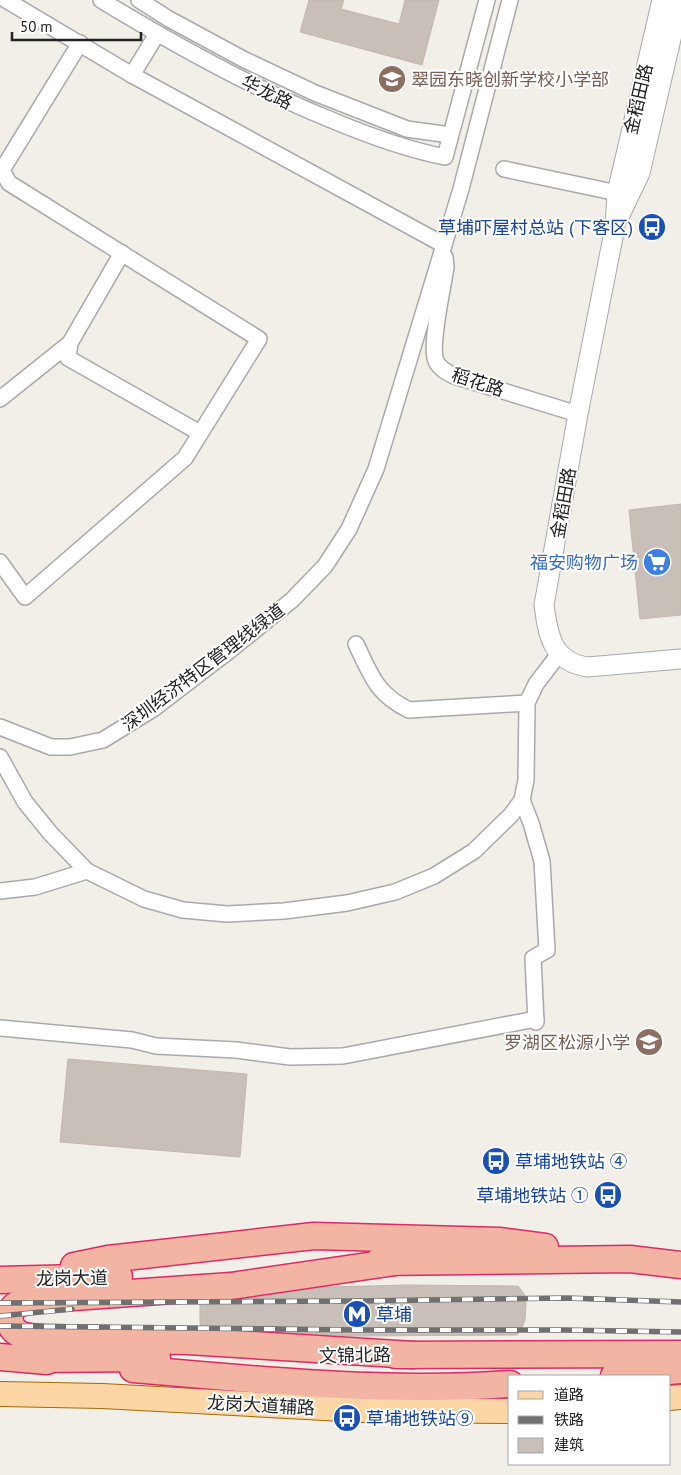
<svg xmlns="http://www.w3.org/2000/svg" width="681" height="1475" font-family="'PT Sans','Noto Sans SC',sans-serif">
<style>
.building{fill:#c7bfb8;stroke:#c4b6ab}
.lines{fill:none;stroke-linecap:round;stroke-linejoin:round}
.minor-casing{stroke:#a9a9a9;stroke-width:18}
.tertiary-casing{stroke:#a9a9a9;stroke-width:21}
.primary-casing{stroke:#a06b00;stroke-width:26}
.trunk-casing{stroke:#dc2a67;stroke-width:29}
.minor{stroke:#fff;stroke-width:15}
.tertiary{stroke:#fff;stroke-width:19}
.primary{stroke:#fcd6a4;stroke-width:24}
.trunk{stroke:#f2b4a3;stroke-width:26}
.rail-casing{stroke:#707070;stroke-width:5.5}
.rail{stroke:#fff;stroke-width:4;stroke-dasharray:11;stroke-linecap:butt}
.labels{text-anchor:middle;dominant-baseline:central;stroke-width:4;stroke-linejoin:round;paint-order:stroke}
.education-label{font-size:18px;fill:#785e54;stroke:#fff;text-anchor:start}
.street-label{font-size:18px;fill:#222;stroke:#fff}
.transit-label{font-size:18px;fill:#164399;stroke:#fff;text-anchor:start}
.shop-label{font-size:18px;fill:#366cbe;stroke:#fff;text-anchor:end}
</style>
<rect width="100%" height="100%" fill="#f2efe9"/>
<g class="building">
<polygon points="309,0 344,0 341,9 399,24 405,0 439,0 422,65 300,32"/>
<polygon points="681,504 681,615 640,619 629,510"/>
<polygon points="68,1059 247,1074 240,1157 60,1142"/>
<polygon points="406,1285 518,1286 524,1294 526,1303 525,1320 522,1328 517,1335 353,1336 201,1327 200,1322 200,1303 233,1301 325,1287"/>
</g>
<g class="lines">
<defs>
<g id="minor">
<polyline points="6,0 132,75 444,245"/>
<path d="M101,0C175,45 250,87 329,119C367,135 404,149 445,157L487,0"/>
<polyline points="139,0 169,19 243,59 315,93 407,129 450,135"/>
<polyline points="132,75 157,34"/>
<polyline points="504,169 627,195"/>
<polyline points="122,253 70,343 68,358 200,433"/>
<path d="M445,257L446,267C443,289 431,338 435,358C437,367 446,372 454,376L578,414"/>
<polyline points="0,399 70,343"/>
<polyline points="0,562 25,597 185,458 259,339 9,183 2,170 80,43"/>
<path d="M356,644C371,675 376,694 409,710L527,703"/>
<polyline points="0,727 51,747 70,747 103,740 153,709 234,647 292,600 325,566 349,529 376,469 461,189 510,0"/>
<polyline points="0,757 25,802 51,834 87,871 144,899 183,910 227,914 284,911 347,903 395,892 434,876 474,851 511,815 522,800 526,780 527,703 536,684 559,654"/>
<polyline points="522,800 531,823 542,861 547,950 533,958 536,1022"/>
<polyline points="0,891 35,887 87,871"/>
<polyline points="0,1028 132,1040 156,1046 236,1050 290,1057 343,1056 536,1019"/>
</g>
<g id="tertiary">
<path d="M662,0L617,193L615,227L578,414L544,605C548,635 552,662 588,667L681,659"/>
<polyline points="619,217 640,173 680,0"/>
</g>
<g id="primary">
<polyline points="0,1394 102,1396 361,1410 510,1411"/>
<polyline points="670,1398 681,1397"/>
</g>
<g id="trunk">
<polyline points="378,1262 630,1259 681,1265"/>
<path d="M395,1262L231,1286L30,1300C25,1302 19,1303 15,1306C6,1314 9,1328 18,1333C25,1338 34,1337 42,1338L188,1341L413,1355"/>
<polyline points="74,1266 108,1259 314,1236 499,1241 545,1247"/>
<polyline points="0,1280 119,1277"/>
<polyline points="396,1355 681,1354"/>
<polyline points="0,1357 47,1361"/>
<polyline points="30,1359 157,1358"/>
<path d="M133,1369C258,1380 384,1393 510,1384"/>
<polyline points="614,1376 681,1370"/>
</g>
</defs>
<use href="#minor" class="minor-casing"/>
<use href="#tertiary" class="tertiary-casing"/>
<use href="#primary" class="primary-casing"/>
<use href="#trunk" class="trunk-casing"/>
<use href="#minor" class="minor"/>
<use href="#tertiary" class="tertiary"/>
<use href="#primary" class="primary"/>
<use href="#trunk" class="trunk"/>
<defs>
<g id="rail">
<polyline points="0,1303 361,1301 567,1298 681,1302"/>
<polyline points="0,1316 72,1309"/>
<polyline points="0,1326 357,1330 562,1330 681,1332"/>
</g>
</defs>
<use href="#rail" class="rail-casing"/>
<use href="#rail" class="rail"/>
</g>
<defs>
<symbol id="school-disc" viewBox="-11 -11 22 22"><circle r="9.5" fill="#8d6e63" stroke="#fff"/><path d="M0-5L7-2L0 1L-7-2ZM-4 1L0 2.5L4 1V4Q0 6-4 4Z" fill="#fff"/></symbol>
<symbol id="bus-disc" viewBox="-11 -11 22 22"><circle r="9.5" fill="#1a4fb4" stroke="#fff"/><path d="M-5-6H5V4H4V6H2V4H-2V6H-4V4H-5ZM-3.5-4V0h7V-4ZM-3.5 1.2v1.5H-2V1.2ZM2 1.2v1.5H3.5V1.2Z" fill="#fff"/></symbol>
<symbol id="supermarket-disc" viewBox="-11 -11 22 22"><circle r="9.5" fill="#3f7fe0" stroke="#fff"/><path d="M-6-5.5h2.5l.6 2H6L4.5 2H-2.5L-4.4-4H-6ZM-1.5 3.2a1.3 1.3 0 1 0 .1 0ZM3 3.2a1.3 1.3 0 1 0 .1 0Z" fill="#fff"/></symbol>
<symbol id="metro-disc" viewBox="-11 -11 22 22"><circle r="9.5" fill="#1a4fb4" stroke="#fff"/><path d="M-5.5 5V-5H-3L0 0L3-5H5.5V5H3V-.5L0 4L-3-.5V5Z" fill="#fff"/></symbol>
</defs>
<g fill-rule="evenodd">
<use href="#school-disc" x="376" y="63" width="32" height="32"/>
<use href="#bus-disc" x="636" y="211" width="32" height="32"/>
<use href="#supermarket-disc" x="641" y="546" width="32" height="32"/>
<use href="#school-disc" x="633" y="1026" width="32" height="32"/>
<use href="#bus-disc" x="480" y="1145" width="32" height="32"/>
<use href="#bus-disc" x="592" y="1179" width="32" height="32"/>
<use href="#metro-disc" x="341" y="1298" width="32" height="32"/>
<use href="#bus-disc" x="331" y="1402" width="32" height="32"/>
</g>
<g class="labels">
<g class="education-label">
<text x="411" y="79">翠园东晓创新学校小学部</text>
<text x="630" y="1042" text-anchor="end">罗湖区松源小学</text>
</g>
<g class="street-label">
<text transform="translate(267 92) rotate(26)">华龙路</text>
<text transform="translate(638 99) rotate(-77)">金稻田路</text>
<text transform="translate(478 382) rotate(18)">稻花路</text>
<text transform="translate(563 503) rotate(-80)">金稻田路</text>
<text transform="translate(203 667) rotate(-37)">深圳经济特区管理线绿道</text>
<text transform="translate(72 1278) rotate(-1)">龙岗大道</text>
<text transform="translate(355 1355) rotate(-1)">文锦北路</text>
<text transform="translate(261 1405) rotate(3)">龙岗大道辅路</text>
</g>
<g class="transit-label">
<text x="633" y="227" text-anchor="end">草埔吓屋村总站 (下客区)</text>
<text x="515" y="1161">草埔地铁站 ④</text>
<text x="589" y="1195" text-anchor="end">草埔地铁站 ①</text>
<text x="376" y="1314">草埔</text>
<text x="366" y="1418">草埔地铁站⑨</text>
</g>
<g class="shop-label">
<text x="638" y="562">福安购物广场</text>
</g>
</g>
<rect x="508" y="1375" width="162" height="90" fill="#ffffff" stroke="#a7a7a7"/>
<rect x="518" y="1391" width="25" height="8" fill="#fcd6a4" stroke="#a7a7a7"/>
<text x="554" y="1400" font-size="15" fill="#222222">道路</text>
<rect x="518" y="1416" width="25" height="8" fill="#707070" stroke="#a7a7a7"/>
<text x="554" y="1425" font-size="15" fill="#222222">铁路</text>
<rect x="518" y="1438" width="25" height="15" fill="#c7bfb8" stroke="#a7a7a7"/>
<text x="554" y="1450" font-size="15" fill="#222222">建筑</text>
<path d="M12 32v8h129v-8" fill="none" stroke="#222222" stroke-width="2.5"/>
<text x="20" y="32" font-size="15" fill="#222222" stroke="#ffffff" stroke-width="4" paint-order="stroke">50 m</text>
</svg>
